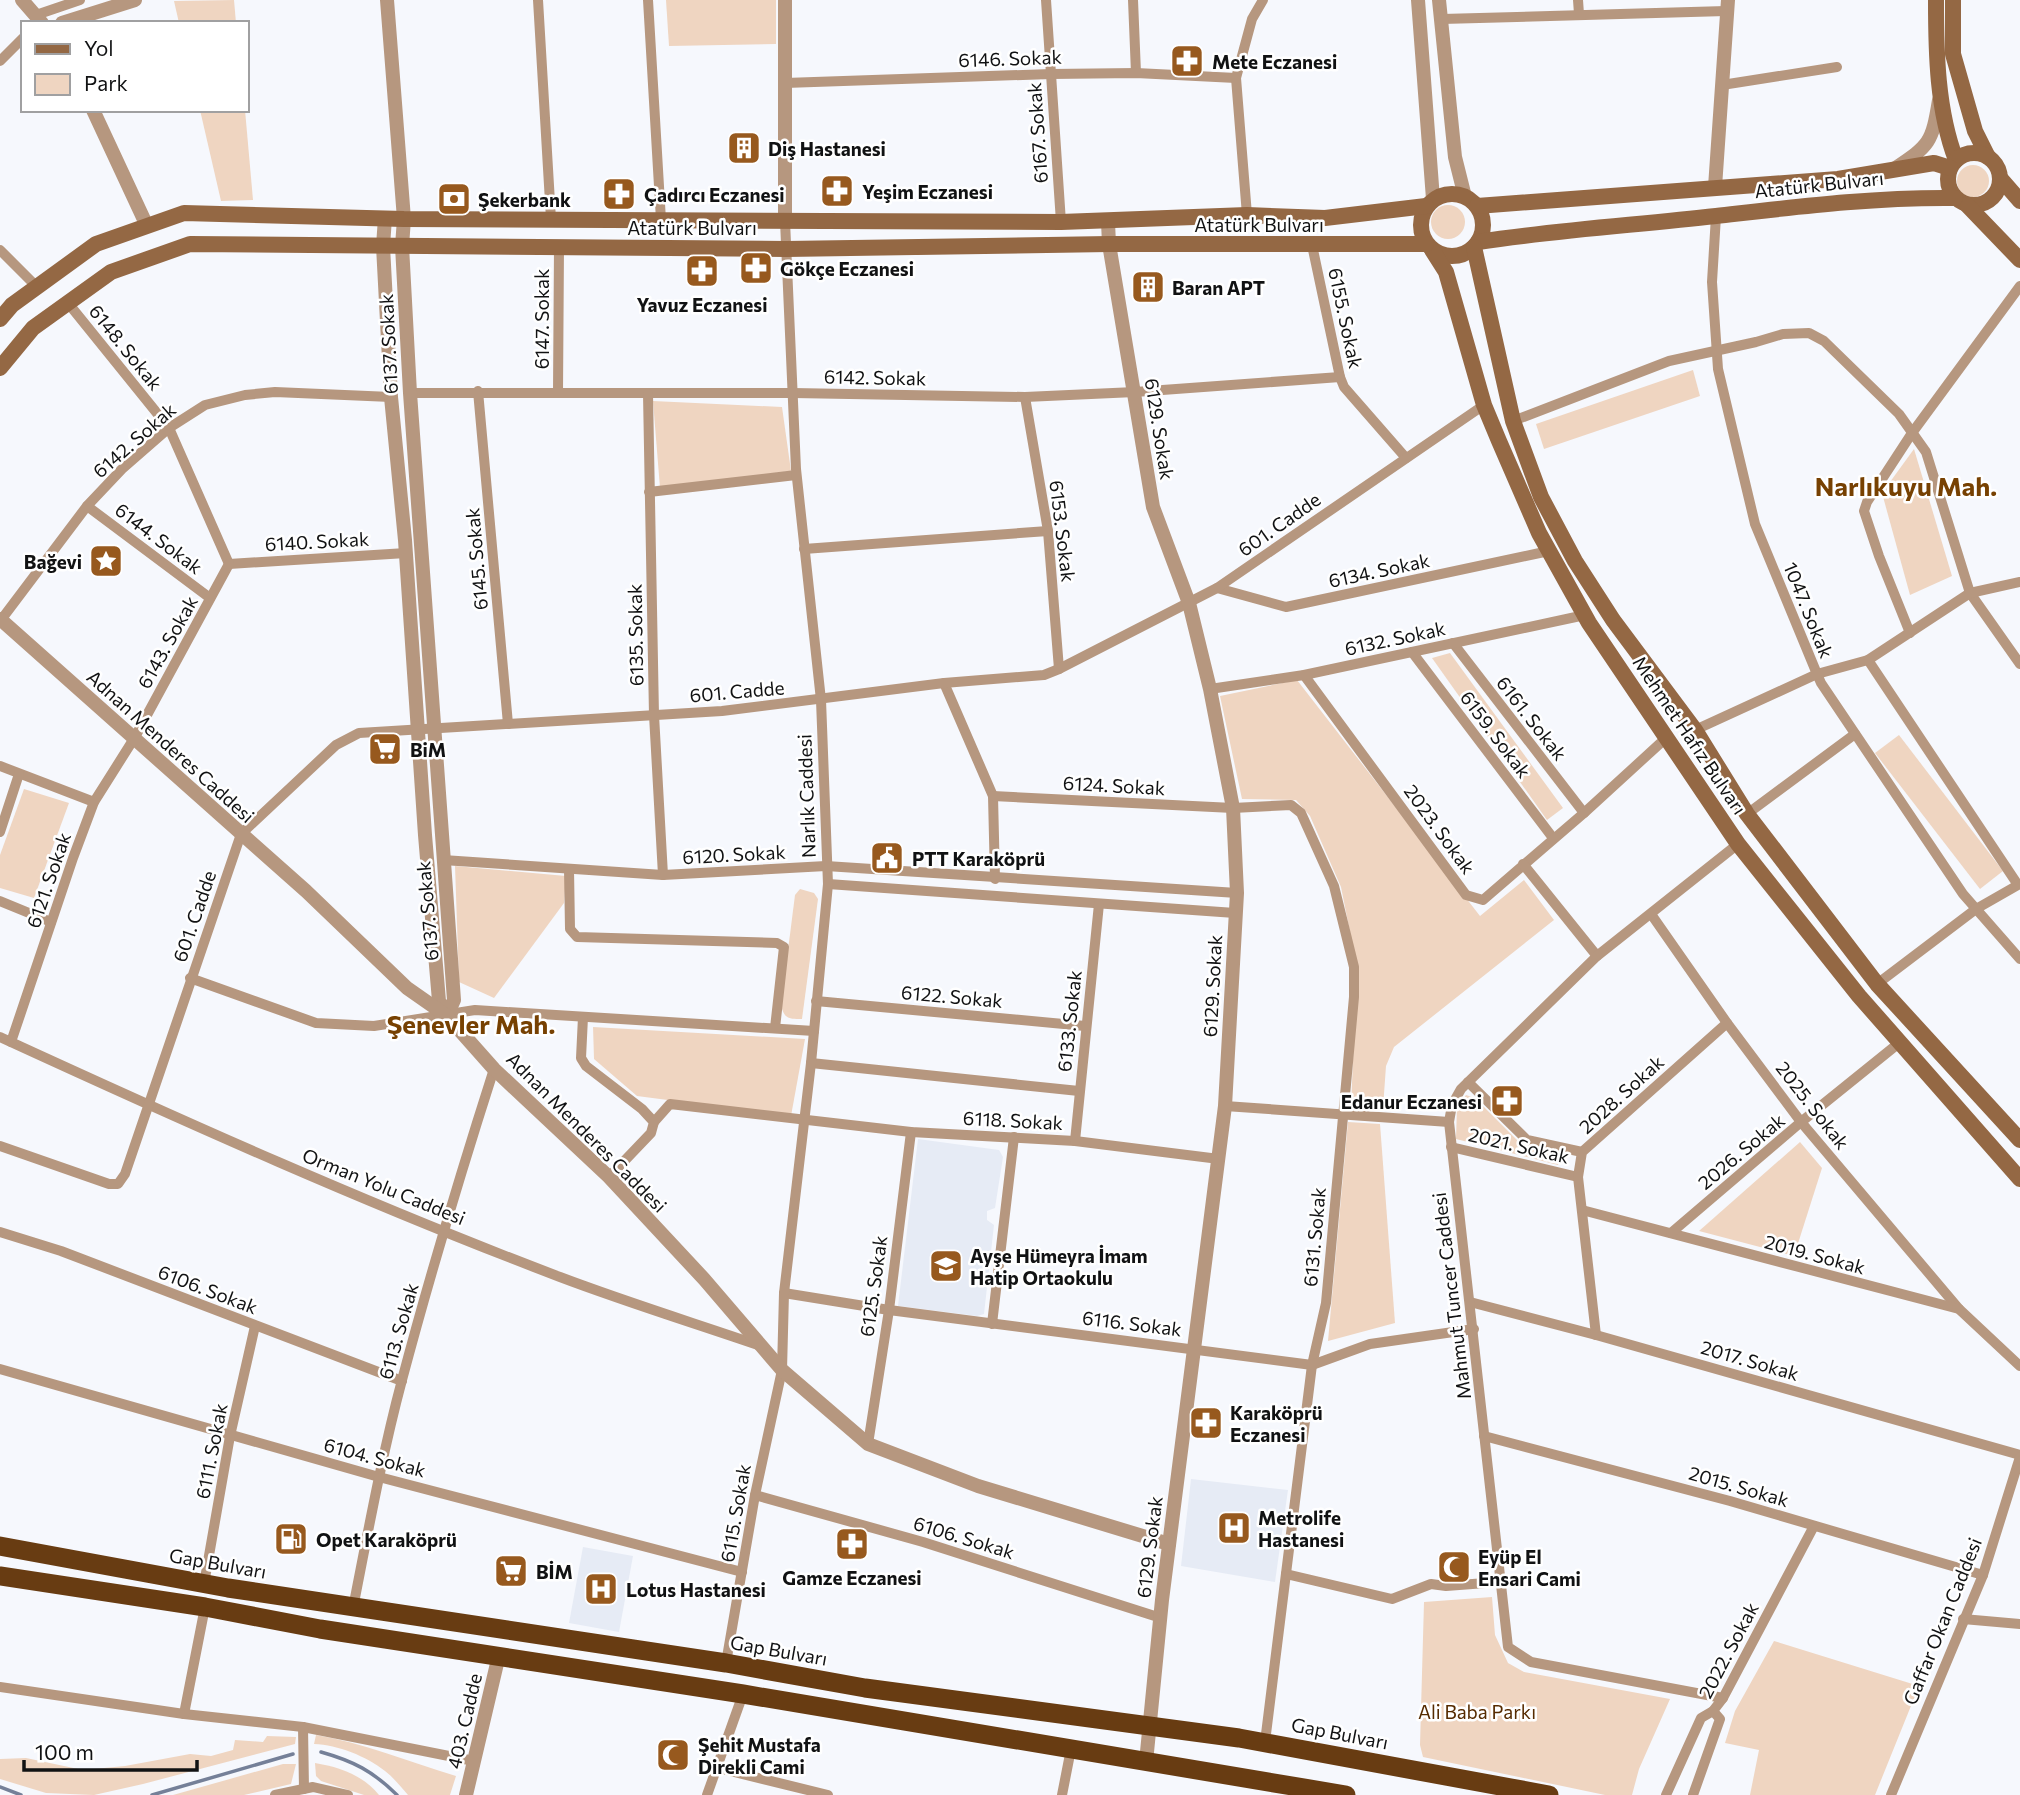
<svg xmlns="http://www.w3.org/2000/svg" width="2020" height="1795" font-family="Commissioner,sans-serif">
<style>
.built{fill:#e6ebf5}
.green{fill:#efd5c1}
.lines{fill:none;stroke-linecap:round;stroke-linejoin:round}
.stream{stroke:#758098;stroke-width:3.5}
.minor{stroke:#b6977f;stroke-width:10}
.tertiary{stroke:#b6977f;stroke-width:14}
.secondary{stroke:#946844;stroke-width:16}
.trunk{stroke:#683c12;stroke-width:19}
.labels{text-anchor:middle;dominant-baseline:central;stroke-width:5;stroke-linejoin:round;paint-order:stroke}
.street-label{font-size:19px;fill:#111213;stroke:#fff}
.poi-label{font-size:19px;font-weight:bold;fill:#111213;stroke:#fff;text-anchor:start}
.park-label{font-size:19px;fill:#562b00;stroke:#fff}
.district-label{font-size:26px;font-weight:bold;fill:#774102;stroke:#fff}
</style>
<rect width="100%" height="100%" fill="#f6f8fd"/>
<g class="built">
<polygon points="918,1139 999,1150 1003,1157 995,1208 987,1211 987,1220 994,1225 984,1314 977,1316 898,1306"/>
<polygon points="1191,1479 1288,1490 1275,1582 1181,1566"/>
<polygon points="583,1547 633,1556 619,1632 569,1623"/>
</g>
<g class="green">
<polygon points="234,0 236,23 179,23 174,1"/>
<polygon points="666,0 776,0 776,44 669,46"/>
<polygon points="200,110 245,110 253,200 221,201"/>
<circle cx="1973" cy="181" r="16"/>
<circle cx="1448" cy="222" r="17"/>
<polygon points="1693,370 1700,396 1544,449 1536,424"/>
<polygon points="653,401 782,407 791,471 660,488"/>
<polygon points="1914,449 1952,576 1910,595 1882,493"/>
<polygon points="1450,653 1563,808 1547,820 1432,658"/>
<polygon points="1297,680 1480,916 1524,880 1554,920 1394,1047 1386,1066 1383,1108 1351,1106 1357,967 1341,887 1310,816 1296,800 1242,799 1220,696"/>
<polygon points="1899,735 2003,871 1980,889 1875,753"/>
<polygon points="24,789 69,803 34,898 0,888 0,855"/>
<polygon points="455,866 566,876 564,903 494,998 459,982"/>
<path d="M800,889L814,893L818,899L802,1019C789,1019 784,1019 781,1005L795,895Z"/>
<polygon points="593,1027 805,1039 791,1116 637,1096 594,1059"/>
<polygon points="1466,1095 1475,1098 1523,1146 1559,1157 1560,1162 1558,1165 1456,1139 1457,1107"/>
<polygon points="1348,1122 1380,1124 1395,1323 1328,1341"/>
<polygon points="1800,1142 1822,1168 1794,1256 1699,1231"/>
<polygon points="1492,1597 1495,1635 1508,1663 1524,1672 1670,1699 1639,1769 1632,1795 1605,1795 1423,1757 1420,1745 1424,1602"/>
<polygon points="1774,1641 1919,1686 1875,1795 1750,1795 1759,1750 1725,1743 1735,1711"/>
<path d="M316,1735C364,1743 409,1762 456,1776L450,1795H408C401,1787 394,1778 385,1771C366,1756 338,1745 314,1744Z"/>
<polygon points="267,1736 296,1737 295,1744 143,1784 94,1795 46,1793 0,1779 0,1759 26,1758 83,1770 125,1766 190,1754 211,1756 233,1750 235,1740 263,1742"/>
<path d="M315,1763C339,1767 363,1775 379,1795H364L321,1781L316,1776Z"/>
<polygon points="283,1764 296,1764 291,1784 244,1795 173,1795"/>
</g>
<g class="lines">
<g class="stream">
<path d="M321,1752C353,1761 373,1771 397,1795"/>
<polyline points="0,1787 21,1795"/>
<polyline points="152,1795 293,1754"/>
</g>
<g class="minor">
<polyline points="538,0 551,219"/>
<polyline points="648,0 661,220"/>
<polyline points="1046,0 1061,222"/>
<polyline points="1133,0 1136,73"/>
<polyline points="1578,0 1579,14"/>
<polyline points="36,15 80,0"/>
<polyline points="1442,19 1726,11"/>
<polyline points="0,61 23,38"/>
<polyline points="785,83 1051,74 1136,73 1236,78"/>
<polyline points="1722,85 1837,67"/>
<polyline points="1247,215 1236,78 1252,19 1263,0"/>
<polyline points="1716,216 1712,282 1718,369 1755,524 1817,674 1821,683 1963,894 2020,959"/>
<polyline points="1312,245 1340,377 1344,387 1406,458"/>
<polyline points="0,250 37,287"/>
<polyline points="68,303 169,428 229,564"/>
<polyline points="478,391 508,724"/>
<polyline points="558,392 559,247"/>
<polyline points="410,393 793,393 1025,397 1135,392 1340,377"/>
<polyline points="648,394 654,715 663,875"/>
<polyline points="1025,397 1048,531 1059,669"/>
<polyline points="1513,421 1669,361 1756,342 1783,334 1809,333 1824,341 1899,414 1926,452 1970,593 2020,664"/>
<polyline points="649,492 796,475"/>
<polyline points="87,506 210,598"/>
<polyline points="804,549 1048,531"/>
<polyline points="229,564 406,553"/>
<polyline points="1217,588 1286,607 1549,551"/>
<polyline points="1,620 87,506 122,469 169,428 205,405 245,395 275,392 391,397"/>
<polyline points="1910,633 1879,556 1864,511 1867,502 1912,433 2020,286"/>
<polyline points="1453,643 1584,813"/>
<polyline points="1412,652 1553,838"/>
<polyline points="1868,660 2018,885 1976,909 1877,984"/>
<polyline points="1304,675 1466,895 1483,900 1584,813 1666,738"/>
<polyline points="944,683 993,796 995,879"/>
<polyline points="1210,689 1304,675 1585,615"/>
<polyline points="1695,730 1817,674 1868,660 1970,593 2020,582"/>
<polyline points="0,766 94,802"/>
<polyline points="993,796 1233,808 1291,805 1301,813 1334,886 1354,967 1354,997 1326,1303 1312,1365 1265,1742"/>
<polyline points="1747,814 1855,734"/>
<polyline points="0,832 19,774"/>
<polyline points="443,860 663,875 826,866 1237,893"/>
<polyline points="1523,864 1597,956"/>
<polyline points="569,869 570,929 577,937 777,943 784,947 775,1028"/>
<polyline points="828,884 1235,913"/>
<polyline points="0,901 51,922"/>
<polyline points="1651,914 1727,1023 1801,1122 1959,1309"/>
<polyline points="190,978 316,1023 374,1026 475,1010 814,1031"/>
<polyline points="816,1001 1085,1026"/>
<polyline points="583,1017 581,1058 586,1066 642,1109 654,1122 651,1133 609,1177"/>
<path d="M0,1037C185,1122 370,1205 560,1277C626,1302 694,1323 761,1346"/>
<polyline points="11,1042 73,858 94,802 135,737 229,564"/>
<polyline points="811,1063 1079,1091"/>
<polyline points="1468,1082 1527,1140 1582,1152"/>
<polyline points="1225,1106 1449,1122"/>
<polyline points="654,1122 670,1104 911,1132 1075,1141 1219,1159"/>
<polyline points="1075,1141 1099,904"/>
<polyline points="0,1146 109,1184 118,1184 125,1174 241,834 336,745 359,733 722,711 944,683 1044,675 1059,669 1217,588 1484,405"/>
<polyline points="1451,1147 1578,1177"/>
<polyline points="1582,1210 1959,1309 2020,1366"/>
<polyline points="0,1232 61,1251 402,1381"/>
<polyline points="1671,1233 1801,1122 1899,1043"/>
<polyline points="784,1293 889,1310 1312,1365 1370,1344 1474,1329"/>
<polyline points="1470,1302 1596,1335 2020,1455"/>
<polyline points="992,1324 1014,1137"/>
<polyline points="1596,1335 1578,1177 1582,1152 1727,1023"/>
<polyline points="0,1369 379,1477 742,1572"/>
<polyline points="1484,1436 1730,1501 1983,1575"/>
<polyline points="868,1444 889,1310 911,1132"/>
<polyline points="755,1495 923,1542 1161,1618"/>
<polyline points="1286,1574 1392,1599 1431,1584 1446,1586 1499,1582"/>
<polyline points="204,1584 230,1436 255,1326"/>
<path d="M353,1608C368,1532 382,1455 402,1380C430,1275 461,1172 494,1069"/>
<polyline points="1963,1619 2020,1624"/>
<polyline points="726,1663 755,1495 782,1370 784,1293 811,1063 828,884 821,700 796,469 785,221"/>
<polyline points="0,1687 184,1714 303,1727 474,1761"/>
<polyline points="1723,1698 1531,1662 1508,1647 1449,1122 1452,1105 1461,1089 1597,956 1738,844"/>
<polyline points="184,1714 205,1607"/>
<polyline points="303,1727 304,1789"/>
<polyline points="718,1768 828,1795"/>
<polyline points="275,1795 313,1787 348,1795"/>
<polyline points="707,1795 743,1694"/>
<polyline points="1062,1795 1071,1749"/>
<polyline points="1666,1795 1701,1718 1713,1711"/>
<polyline points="1693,1795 1720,1719 1713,1711 1723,1698 1814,1526"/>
<polyline points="1891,1795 1983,1575 2020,1457"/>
</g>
<g class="tertiary">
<polyline points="22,0 42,23"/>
<polyline points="785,0 785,221"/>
<polyline points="1418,0 1433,199"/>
<polyline points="1439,0 1455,157 1465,197"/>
<polyline points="62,23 135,0"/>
<polyline points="93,110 147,226"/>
<path d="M1894,169C1930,145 1932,143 1939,100"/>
<polyline points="1715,187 1728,0"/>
<polyline points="385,218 383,246 391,397 405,540 425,835 439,1001 447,1016 454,1000 410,393 402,246 404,219 387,0"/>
<polyline points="1108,222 1109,244 1153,507 1189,603 1210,689 1233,808 1237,893 1225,1106 1162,1600 1146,1762"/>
<polyline points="0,619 306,891 407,988 447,1016 494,1069 609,1177 704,1279 782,1370 868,1444 978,1486 1169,1544"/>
<polyline points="466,1795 499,1655"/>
</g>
<g class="secondary">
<path d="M1936,0C1936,53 1937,110 1956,160"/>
<polyline points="1953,0 1953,54 1975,131 1988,157"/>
<circle cx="1974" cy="179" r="26"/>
<polyline points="2000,178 2020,201"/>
<circle cx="1452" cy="225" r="31"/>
<polyline points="1967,205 2020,260"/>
<polyline points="1477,206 1838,179 1934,163 1950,168"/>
<path d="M1478,242C1557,230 1637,225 1716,216C1796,207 1875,197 1955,198"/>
<polyline points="1474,247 1513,421 1541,497 1575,561 1613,620 1695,730 1747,814 1877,984 2020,1140"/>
<polyline points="1432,250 1446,272 1484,405 1499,441 1539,533 1589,623 1738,844 1859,996 2020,1179"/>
<polyline points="0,319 12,305 96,244 184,213 404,219 1061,222 1247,215 1325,218 1426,206"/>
<polyline points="0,368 33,328 111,272 190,244 786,249 1109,244 1426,244"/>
</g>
<g class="trunk">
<polyline points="0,1546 228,1588 726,1663 865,1688 1239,1738 1549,1795"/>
<polyline points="0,1576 205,1607 320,1629 743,1694 1346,1795"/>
</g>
</g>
<defs>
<symbol id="pharmacy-square" viewBox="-11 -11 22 22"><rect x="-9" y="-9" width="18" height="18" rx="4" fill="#97591e" stroke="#fff"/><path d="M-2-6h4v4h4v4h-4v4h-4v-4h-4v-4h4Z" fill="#fff"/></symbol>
<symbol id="building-square" viewBox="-11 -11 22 22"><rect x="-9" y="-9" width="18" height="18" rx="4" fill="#97591e" stroke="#fff"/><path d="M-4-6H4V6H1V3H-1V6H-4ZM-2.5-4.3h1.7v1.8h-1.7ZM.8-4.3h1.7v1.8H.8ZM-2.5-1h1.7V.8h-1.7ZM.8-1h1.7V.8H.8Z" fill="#fff"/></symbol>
<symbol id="bank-square" viewBox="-11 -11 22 22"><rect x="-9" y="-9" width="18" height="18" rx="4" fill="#97591e" stroke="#fff"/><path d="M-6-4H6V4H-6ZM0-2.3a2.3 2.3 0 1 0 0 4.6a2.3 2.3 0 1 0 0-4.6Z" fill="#fff"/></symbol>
<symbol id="sight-square" viewBox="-11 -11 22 22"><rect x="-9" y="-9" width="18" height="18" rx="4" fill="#97591e" stroke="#fff"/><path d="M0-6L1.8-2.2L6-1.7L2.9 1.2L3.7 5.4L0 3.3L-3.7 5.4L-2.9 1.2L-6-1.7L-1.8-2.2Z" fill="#fff"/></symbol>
<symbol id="supermarket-square" viewBox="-11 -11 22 22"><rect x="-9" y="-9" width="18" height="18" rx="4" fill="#97591e" stroke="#fff"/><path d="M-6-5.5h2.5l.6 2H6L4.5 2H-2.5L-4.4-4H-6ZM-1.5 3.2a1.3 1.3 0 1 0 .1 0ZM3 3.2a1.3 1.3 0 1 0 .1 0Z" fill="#fff"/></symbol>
<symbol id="civic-square" viewBox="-11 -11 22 22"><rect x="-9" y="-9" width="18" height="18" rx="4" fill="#97591e" stroke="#fff"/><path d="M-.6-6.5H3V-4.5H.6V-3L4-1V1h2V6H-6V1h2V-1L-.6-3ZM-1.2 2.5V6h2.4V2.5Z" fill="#fff"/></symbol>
<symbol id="school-square" viewBox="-11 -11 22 22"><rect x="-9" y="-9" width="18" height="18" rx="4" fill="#97591e" stroke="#fff"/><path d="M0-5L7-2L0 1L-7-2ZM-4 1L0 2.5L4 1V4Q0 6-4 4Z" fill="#fff"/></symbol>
<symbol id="hospital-square" viewBox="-11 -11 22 22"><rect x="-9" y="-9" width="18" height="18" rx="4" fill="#97591e" stroke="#fff"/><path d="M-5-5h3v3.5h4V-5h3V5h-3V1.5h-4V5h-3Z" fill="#fff"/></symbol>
<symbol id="fuel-square" viewBox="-11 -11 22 22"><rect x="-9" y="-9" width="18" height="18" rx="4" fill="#97591e" stroke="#fff"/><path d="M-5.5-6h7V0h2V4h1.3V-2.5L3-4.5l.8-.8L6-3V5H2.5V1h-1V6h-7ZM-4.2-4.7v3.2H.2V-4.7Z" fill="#fff"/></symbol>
<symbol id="mosque-square" viewBox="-11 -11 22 22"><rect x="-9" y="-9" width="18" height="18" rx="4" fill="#97591e" stroke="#fff"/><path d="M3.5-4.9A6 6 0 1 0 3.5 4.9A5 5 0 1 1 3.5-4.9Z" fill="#fff"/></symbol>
</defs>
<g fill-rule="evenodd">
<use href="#pharmacy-square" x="1168" y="42" width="38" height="38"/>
<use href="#building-square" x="725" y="129" width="38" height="38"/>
<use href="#pharmacy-square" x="818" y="172" width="38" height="38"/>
<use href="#pharmacy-square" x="600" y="175" width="38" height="38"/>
<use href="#bank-square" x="435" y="180" width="38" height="38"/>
<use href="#pharmacy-square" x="737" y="249" width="38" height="38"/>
<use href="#pharmacy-square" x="683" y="252" width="38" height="38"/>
<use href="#building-square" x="1129" y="268" width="38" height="38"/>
<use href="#sight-square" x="87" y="542" width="38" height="38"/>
<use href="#supermarket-square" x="366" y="730" width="38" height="38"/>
<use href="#civic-square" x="868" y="839" width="38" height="38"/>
<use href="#pharmacy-square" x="1488" y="1082" width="38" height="38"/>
<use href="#school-square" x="927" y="1247" width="38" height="38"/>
<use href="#pharmacy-square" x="1187" y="1404" width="38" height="38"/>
<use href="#hospital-square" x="1215" y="1509" width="38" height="38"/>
<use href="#fuel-square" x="272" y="1520" width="38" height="38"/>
<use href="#pharmacy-square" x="833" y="1525" width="38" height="38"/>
<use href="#mosque-square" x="1435" y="1548" width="38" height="38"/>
<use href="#supermarket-square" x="492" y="1552" width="38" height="38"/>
<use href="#hospital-square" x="582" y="1570" width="38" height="38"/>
<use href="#mosque-square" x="654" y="1736" width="38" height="38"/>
</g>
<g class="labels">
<g class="street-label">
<text transform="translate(1010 58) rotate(-2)">6146. Sokak</text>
<text transform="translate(1037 133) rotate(-94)">6167. Sokak</text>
<text transform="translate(1819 184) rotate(-6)">Atatürk Bulvarı</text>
<text x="1259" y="224">Atatürk Bulvarı</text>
<text x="692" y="227">Atatürk Bulvarı</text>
<text transform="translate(1346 318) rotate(78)">6155. Sokak</text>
<text transform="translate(541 319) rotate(-90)">6147. Sokak</text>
<text transform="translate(388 344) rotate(-93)">6137. Sokak</text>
<text transform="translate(126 347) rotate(51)">6148. Sokak</text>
<text transform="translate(875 377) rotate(1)">6142. Sokak</text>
<text transform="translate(1160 429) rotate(81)">6129. Sokak</text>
<text transform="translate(134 440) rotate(-41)">6142. Sokak</text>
<text transform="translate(1279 524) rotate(-35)">601. Cadde</text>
<text transform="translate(1063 531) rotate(83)">6153. Sokak</text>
<text transform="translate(159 538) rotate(37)">6144. Sokak</text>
<text transform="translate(317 541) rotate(-3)">6140. Sokak</text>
<text transform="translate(476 559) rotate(-95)">6145. Sokak</text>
<text transform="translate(1379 570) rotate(-12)">6134. Sokak</text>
<text transform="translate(1809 610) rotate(68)">1047. Sokak</text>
<text transform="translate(635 635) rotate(-91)">6135. Sokak</text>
<text transform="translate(1395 638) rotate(-12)">6132. Sokak</text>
<text transform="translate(167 642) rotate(-61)">6143. Sokak</text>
<text transform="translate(737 691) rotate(-5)">601. Cadde</text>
<text transform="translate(1532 718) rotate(52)">6161. Sokak</text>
<text transform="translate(1496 734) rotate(53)">6159. Sokak</text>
<text transform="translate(1690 735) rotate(56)">Mehmet Hafız Bulvarı</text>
<text transform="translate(171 746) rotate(42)">Adnan Menderes Caddesi</text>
<text transform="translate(1114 785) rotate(3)">6124. Sokak</text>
<text transform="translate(806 796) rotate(-92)">Narlık Caddesi</text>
<text transform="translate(1440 829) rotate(54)">2023. Sokak</text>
<text transform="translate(734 854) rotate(-3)">6120. Sokak</text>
<text transform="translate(48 880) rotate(-71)">6121. Sokak</text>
<text transform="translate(427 911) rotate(-95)">6137. Sokak</text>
<text transform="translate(194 916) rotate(-71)">601. Cadde</text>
<text transform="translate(1212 986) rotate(-87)">6129. Sokak</text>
<text transform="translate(952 996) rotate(5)">6122. Sokak</text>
<text transform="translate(1069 1021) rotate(-84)">6133. Sokak</text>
<text transform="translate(1621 1094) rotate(-42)">2028. Sokak</text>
<text transform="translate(1813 1105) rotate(52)">2025. Sokak</text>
<text transform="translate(1013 1120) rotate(3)">6118. Sokak</text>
<text transform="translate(587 1132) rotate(45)">Adnan Menderes Caddesi</text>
<text transform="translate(1519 1145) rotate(13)">2021. Sokak</text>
<text transform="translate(1741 1151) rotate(-40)">2026. Sokak</text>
<text transform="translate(384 1186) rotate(22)">Orman Yolu Caddesi</text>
<text transform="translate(1314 1237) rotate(-85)">6131. Sokak</text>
<text transform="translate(1815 1254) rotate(15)">2019. Sokak</text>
<text transform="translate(873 1286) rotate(-82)">6125. Sokak</text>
<text transform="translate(208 1289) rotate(21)">6106. Sokak</text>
<text transform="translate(1451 1296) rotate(-97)">Mahmut Tuncer Caddesi</text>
<text transform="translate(1132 1323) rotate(7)">6116. Sokak</text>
<text transform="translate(398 1331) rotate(-74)">6113. Sokak</text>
<text transform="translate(1750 1360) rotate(16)">2017. Sokak</text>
<text transform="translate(211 1451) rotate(-79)">6111. Sokak</text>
<text transform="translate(375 1457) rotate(15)">6104. Sokak</text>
<text transform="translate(1739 1486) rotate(16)">2015. Sokak</text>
<text transform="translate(735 1513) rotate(-80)">6115. Sokak</text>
<text transform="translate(964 1537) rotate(17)">6106. Sokak</text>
<text transform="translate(1149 1547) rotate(-83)">6129. Sokak</text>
<text transform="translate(218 1563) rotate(10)">Gap Bulvarı</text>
<text transform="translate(1942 1621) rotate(-68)">Gaffar Okan Caddesi</text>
<text transform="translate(779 1650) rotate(10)">Gap Bulvarı</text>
<text transform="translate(1728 1650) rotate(-62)">2022. Sokak</text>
<text transform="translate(464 1721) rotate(-77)">403. Cadde</text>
<text transform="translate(1340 1733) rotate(11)">Gap Bulvarı</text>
</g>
<g class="poi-label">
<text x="1212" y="61">Mete Eczanesi</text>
<text x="768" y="148">Diş Hastanesi</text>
<text x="862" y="191">Yeşim Eczanesi</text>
<text x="644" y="194">Çadırcı Eczanesi</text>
<text x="478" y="199">Şekerbank</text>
<text x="780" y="268">Gökçe Eczanesi</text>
<text x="1172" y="287">Baran APT</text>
<text x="702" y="304" text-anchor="middle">Yavuz Eczanesi</text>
<text x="82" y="561" text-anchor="end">Bağevi</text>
<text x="410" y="749">BiM</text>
<text x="912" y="858">PTT Karaköprü</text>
<text x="1482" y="1101" text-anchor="end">Edanur Eczanesi</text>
<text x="970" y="1255">Ayşe Hümeyra İmam<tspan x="970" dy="22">Hatip Ortaokulu</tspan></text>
<text x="1230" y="1412">Karaköprü<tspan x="1230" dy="22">Eczanesi</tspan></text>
<text x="1258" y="1517">Metrolife<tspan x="1258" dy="22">Hastanesi</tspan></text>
<text x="316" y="1539">Opet Karaköprü</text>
<text x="1478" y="1556">Eyüp El<tspan x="1478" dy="22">Ensari Cami</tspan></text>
<text x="536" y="1571">BİM</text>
<text x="852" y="1577" text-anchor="middle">Gamze Eczanesi</text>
<text x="626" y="1589">Lotus Hastanesi</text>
<text x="698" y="1744">Şehit Mustafa<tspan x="698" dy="22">Direkli Cami</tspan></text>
</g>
<g class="park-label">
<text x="1477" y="1711">Ali Baba Parkı</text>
</g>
<g class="district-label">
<text x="1906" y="485">Narlıkuyu Mah.</text>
<text x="471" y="1023">Şenevler Mah.</text>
</g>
</g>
<rect x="21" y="21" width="228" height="91" fill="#ffffff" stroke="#a0a0a1" stroke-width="2"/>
<rect x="35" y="44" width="35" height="10" fill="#946844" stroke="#a0a0a1" stroke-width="2"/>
<text x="84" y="56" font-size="21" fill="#111213">Yol</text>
<rect x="35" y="74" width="35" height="21" fill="#efd5c1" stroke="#a0a0a1" stroke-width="2"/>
<text x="84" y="91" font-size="21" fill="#111213">Park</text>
<path d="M24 1760v10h173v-10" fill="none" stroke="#111213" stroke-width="3.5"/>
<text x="35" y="1760" font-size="21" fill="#111213" stroke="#ffffff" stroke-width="5" paint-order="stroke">100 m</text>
</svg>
